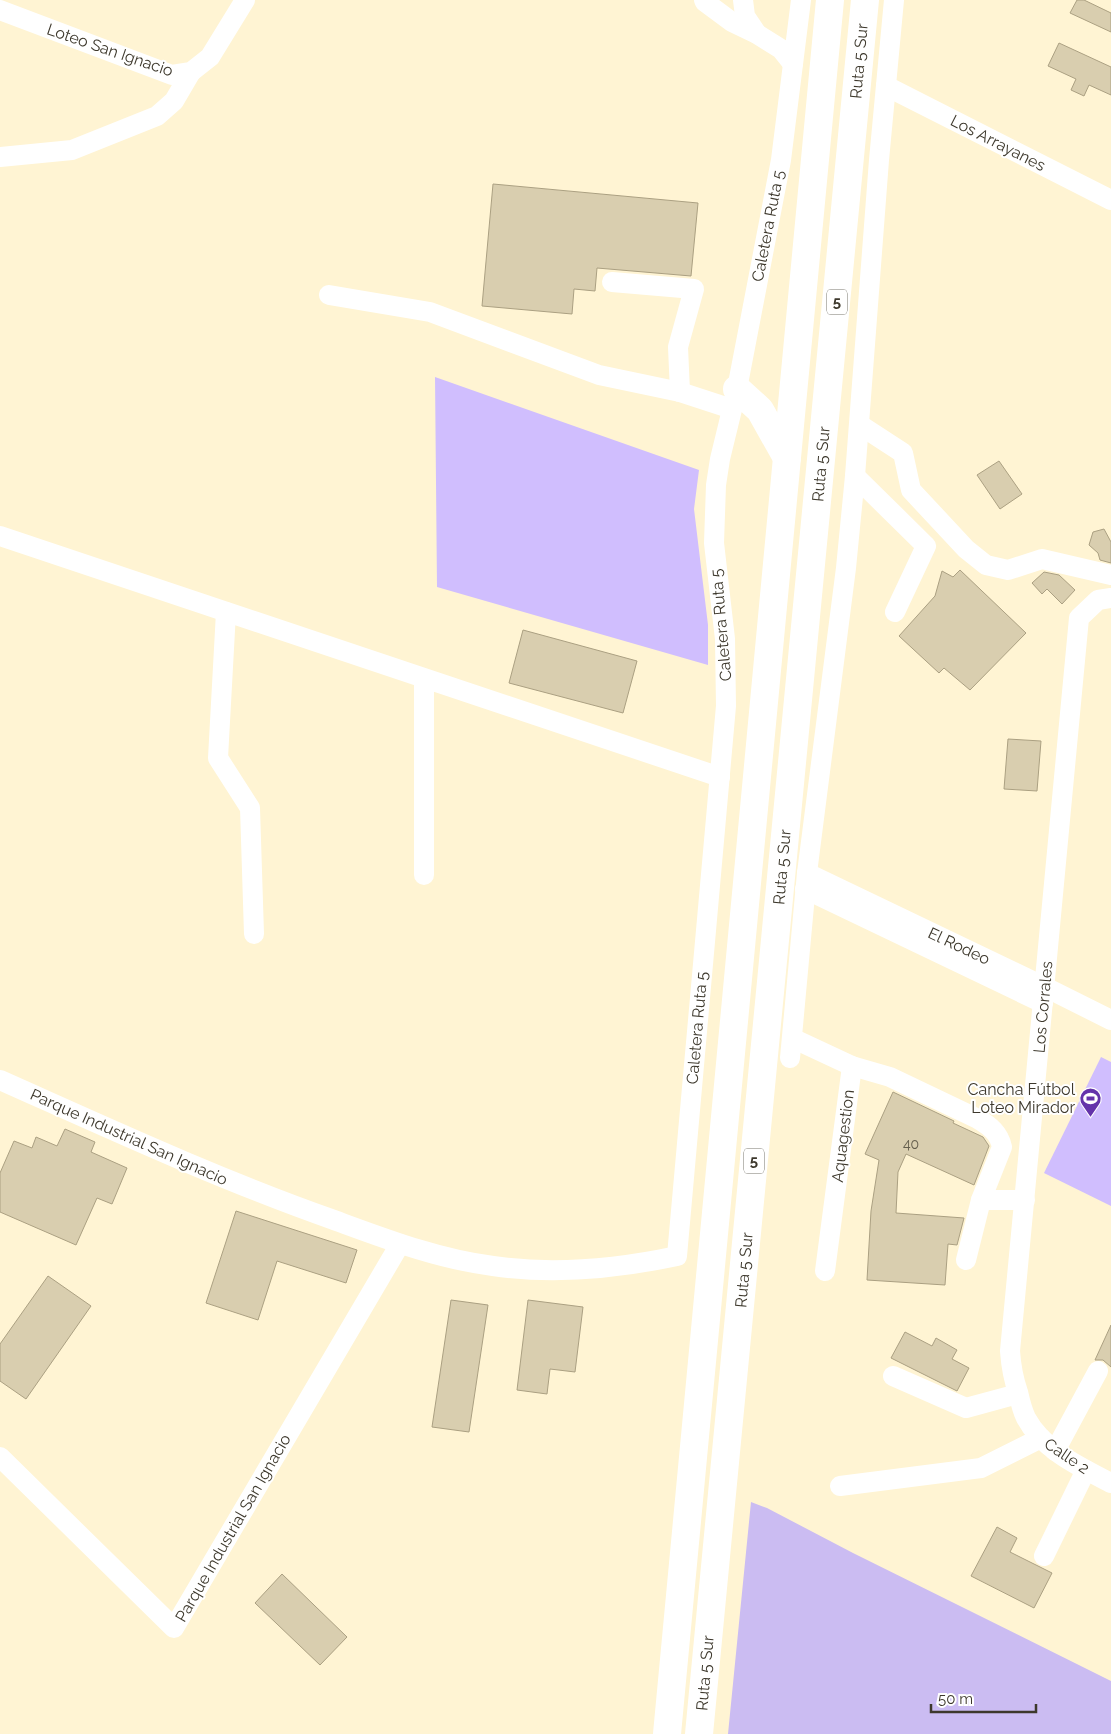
<svg xmlns="http://www.w3.org/2000/svg" width="1111" height="1734" font-family="Raleway,sans-serif">
<style>
.green{fill:#d0befe}
.forest{fill:#cbbcf2}
.building{fill:#d9ceaf;stroke:#aba082}
.lines{fill:none;stroke-linecap:round;stroke-linejoin:round}
.minor{stroke:#fff;stroke-width:20}
.highway{stroke:#fff;stroke-width:28}
.labels{text-anchor:middle;dominant-baseline:central;stroke-width:4;stroke-linejoin:round;paint-order:stroke}
.number-label{font-size:14px;fill:#645e4d}
.shield{fill:#fff;stroke:#77746b;stroke-width:1}
.shield-label{font-size:15px;font-weight:bold;fill:#3d382c}
.street-label{font-size:16px;fill:#3d382c;stroke:#fff}
.poi-label{font-size:16px;fill:#3d382c;stroke:#fff;text-anchor:end}
</style>
<rect width="100%" height="100%" fill="#fff4d3"/>
<g class="green">
<polygon points="435,377 699,470 694,509 708,625 708,665 437,587"/>
<polygon points="1101,1057 1111,1062 1111,1206 1044,1173"/>
</g>
<polygon class="forest" points="751,1502 767,1508 853,1553 1111,1681 1111,1734 728,1734"/>
<g class="building">
<polygon points="1077,0 1084,0 1111,13 1111,32 1070,13"/>
<polygon points="1059,43 1111,67 1111,95 1089,85 1084,96 1071,90 1076,79 1048,66"/>
<polygon points="493,184 698,203 691,276 597,268 595,291 574,289 572,314 482,306"/>
<polygon points="999,461 1022,494 1000,509 977,475"/>
<polygon points="1104,529 1111,542 1111,563 1100,560 1098,553 1089,545 1093,532"/>
<polygon points="960,570 1026,633 970,690 944,668 939,673 899,636 935,596 942,571 953,577"/>
<polygon points="1044,572 1059,575 1075,590 1062,604 1047,589 1042,594 1032,583"/>
<polygon points="523,630 637,661 623,713 509,683"/>
<polygon points="1008,739 1041,741 1037,791 1004,789"/>
<polygon points="893,1092 954,1121 953,1123 983,1137 989,1146 974,1185 906,1154 898,1172 896,1213 964,1218 957,1245 948,1244 945,1285 867,1280 871,1211 879,1160 865,1154"/>
<polygon points="65,1129 95,1142 91,1152 127,1168 112,1204 97,1198 76,1245 0,1212 0,1173 14,1141 32,1148 36,1137 57,1146"/>
<polygon points="236,1211 357,1250 346,1283 277,1261 258,1320 206,1303"/>
<polygon points="48,1276 91,1306 26,1399 0,1381 0,1344"/>
<polygon points="451,1300 488,1305 469,1432 432,1427"/>
<polygon points="528,1300 583,1307 575,1372 550,1369 547,1394 517,1390"/>
<polygon points="1111,1325 1111,1367 1103,1360 1095,1360"/>
<polygon points="905,1332 932,1346 936,1338 957,1350 952,1359 969,1368 957,1391 891,1358"/>
<polygon points="997,1527 1017,1538 1010,1552 1052,1573 1034,1608 971,1576"/>
<polygon points="282,1574 347,1637 320,1665 255,1603"/>
</g>
<g class="lines">
<g class="minor">
<polyline points="704,0 705,2 732,22 757,34 781,49 793,64"/>
<polyline points="743,0 745,16 757,34"/>
<polyline points="0,10 172,75 191,72 210,57 245,0"/>
<polyline points="886,86 1111,200"/>
<polyline points="0,157 72,150 157,116 174,101 191,72"/>
<polyline points="612,282 694,289 678,347 680,392"/>
<polyline points="329,295 430,312 599,375 680,392 732,409"/>
<polyline points="860,425 903,453 911,490 966,549 986,565 1008,570 1042,559 1111,575"/>
<polyline points="855,476 926,546 895,612"/>
<polyline points="0,536 720,777"/>
<path d="M1111,598L1098,600L1079,618L1010,1351C1011,1365 1013,1378 1018,1392C1020,1401 1022,1410 1026,1418C1043,1450 1080,1467 1111,1483"/>
<polyline points="226,612 218,758 250,808 254,934"/>
<polyline points="424,679 424,875"/>
<polyline points="807,873 1045,987 1111,1020"/>
<polyline points="805,889 1043,1003"/>
<path d="M792,1038L852,1066L890,1077L978,1119C990,1126 999,1133 1002,1147L981,1200L966,1260"/>
<polyline points="790,1058 807,873 846,568 855,476 879,160 894,0"/>
<path d="M0,1080C110,1129 220,1180 334,1220C386,1239 438,1259 493,1266C555,1275 616,1269 677,1256L726,706L725,639L714,543L716,485L720,459L737,389L781,160L801,0"/>
<polyline points="981,1200 1025,1200"/>
<polyline points="825,1271 852,1066"/>
<polyline points="893,1376 966,1408 1018,1394"/>
<polyline points="1055,1451 1098,1371"/>
<polyline points="0,1457 174,1628 400,1244"/>
<polyline points="840,1486 981,1468 1041,1438"/>
<polyline points="1044,1556 1086,1470"/>
</g>
<g class="highway">
<polyline points="737,389 760,410 787,458"/>
<polyline points="667,1734 830,0"/>
<polyline points="699,1734 865,0"/>
</g>
</g>
<defs>
<symbol id="stadium-pin" viewBox="-11 -11 22 30"><path d="M0 17L-7.5 6A9.5 9.5 0 1 1 7.5 6Z" fill="#6433aa" stroke="#fff"/><path d="M0-5a6.5 5 0 1 0 0 10a6.5 5 0 1 0 0-10ZM-3.5-1.8h7v3.6h-7Z" fill="#fff"/></symbol>
</defs>
<g fill-rule="evenodd">
<use href="#stadium-pin" x="1078" y="1086" width="25" height="34"/>
</g>
<g class="labels">
<g class="number-label">
<text x="911" y="1144">40</text>
</g>
<g class="shield">
<rect x="827" y="289.5" width="20" height="25" rx="4"/>
<rect x="744" y="1148.5" width="20" height="25" rx="4"/>
</g>
<g class="shield-label">
<text x="837" y="302">5</text>
<text x="754" y="1161">5</text>
</g>
<g class="street-label">
<text transform="translate(110 50) rotate(19)">Loteo San Ignacio</text>
<text transform="translate(859 61) rotate(-85)">Ruta 5 Sur</text>
<text transform="translate(998 143) rotate(27)">Los Arrayanes</text>
<text transform="translate(768 226) rotate(-79)">Caletera Ruta 5</text>
<text transform="translate(821 464) rotate(-85)">Ruta 5 Sur</text>
<text transform="translate(721 625) rotate(-95)">Caletera Ruta 5</text>
<text transform="translate(782 867) rotate(-85)">Ruta 5 Sur</text>
<text transform="translate(959 946) rotate(25)">El Rodeo</text>
<text transform="translate(1043 1007) rotate(-85)">Los Corrales</text>
<text transform="translate(697 1028) rotate(-85)">Caletera Ruta 5</text>
<text transform="translate(843 1136) rotate(-83)">Aquagestion</text>
<text transform="translate(129 1137) rotate(24)">Parque Industrial San Ignacio</text>
<text transform="translate(744 1270) rotate(-85)">Ruta 5 Sur</text>
<text transform="translate(1067 1456) rotate(34)">Calle 2</text>
<text transform="translate(233 1528) rotate(-60)">Parque Industrial San Ignacio</text>
<text transform="translate(705 1673) rotate(-85)">Ruta 5 Sur</text>
</g>
<g class="poi-label">
<text x="1075" y="1089">Cancha Fútbol<tspan x="1075" dy="18">Loteo Mirador</tspan></text>
</g>
</g>
<path d="M931 1704v8h105v-8" fill="none" stroke="#3d382c" stroke-width="2.5"/>
<text x="938" y="1704" font-size="15" fill="#3d382c" stroke="#ffffff" stroke-width="4" paint-order="stroke">50 m</text>
</svg>
